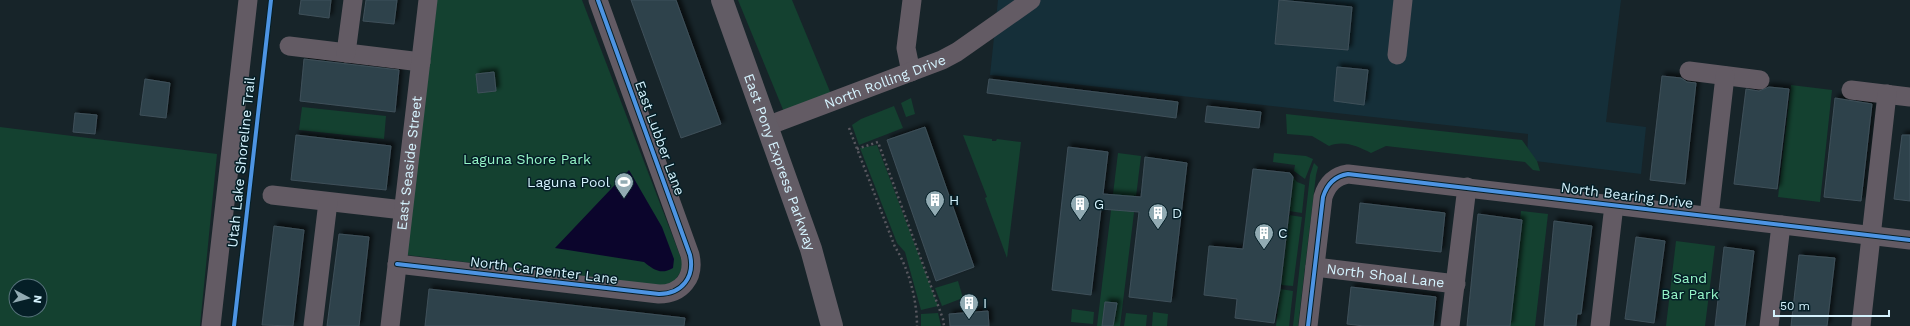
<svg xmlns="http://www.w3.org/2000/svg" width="1910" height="326" font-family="'Work Sans',sans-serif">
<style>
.built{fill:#152f39}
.green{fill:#144130;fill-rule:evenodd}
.water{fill:#0b052c}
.building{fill:#2e424b;stroke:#3f505a;filter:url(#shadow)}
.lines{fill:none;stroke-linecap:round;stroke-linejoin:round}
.path{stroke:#58585f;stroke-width:2.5;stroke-dasharray:2 3;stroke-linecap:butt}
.minor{stroke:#635b64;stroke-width:19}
.major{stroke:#625c65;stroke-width:22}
.cycleway-casing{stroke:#051f27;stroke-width:6}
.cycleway{stroke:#4d94e3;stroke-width:4}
.labels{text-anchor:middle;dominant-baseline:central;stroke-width:3;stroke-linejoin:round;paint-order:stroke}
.street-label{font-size:14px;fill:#d5f3fe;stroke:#051f27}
.park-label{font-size:14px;fill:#96f6c8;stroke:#051f27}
.poi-label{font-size:14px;fill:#d5f3fe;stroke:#051f27;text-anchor:start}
</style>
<defs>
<filter id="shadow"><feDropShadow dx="3.5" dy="-3.5" stdDeviation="2" flood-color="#0009"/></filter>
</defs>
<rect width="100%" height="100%" fill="#172429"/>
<polygon class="built" points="998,0 1621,0 1606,122 1646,127 1641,174 1527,160 1528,134 990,75"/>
<g class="green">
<polygon points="437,0 582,0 684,266 671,287 407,255"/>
<polygon points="738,0 792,0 831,94 784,112"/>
<polygon points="1791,85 1832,90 1820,202 1778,197"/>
<polygon points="911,98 915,114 906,117 901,103"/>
<polygon points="894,106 903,128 859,145 852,125 861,119"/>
<polygon points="302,107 386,116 384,139 299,130"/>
<path d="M1286,114L1522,140L1537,161L1540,171L1533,170L1525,162L1386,146L1371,153C1357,146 1344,140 1329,146L1312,136L1287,134Z"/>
<path d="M0,127L217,154L200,326H0ZM16,286H40V310H16Z"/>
<polygon points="963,135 992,139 992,141 996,141 997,139 1021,142 1007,258 985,198 987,197"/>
<polygon points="877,145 938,306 921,310 905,252 897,243 860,148"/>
<polygon points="1118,153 1141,156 1120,326 1097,326"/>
<polygon points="1274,153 1306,156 1313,159 1305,179 1294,171 1295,165 1273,162"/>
<polygon points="1314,163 1318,167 1316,175 1298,326 1293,326 1310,175"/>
<polygon points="1293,177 1297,182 1305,185 1302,213 1289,211"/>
<polygon points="1521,211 1548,214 1535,326 1508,326"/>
<polygon points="1289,215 1302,217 1293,286 1281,285"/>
<polygon points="1676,241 1715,246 1705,326 1666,326"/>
<polygon points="958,281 963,298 942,306 935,288"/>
<polygon points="1280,289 1293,291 1289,326 1276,326"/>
<polygon points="1072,309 1094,312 1093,324 1071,322"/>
<polygon points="1153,312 1168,314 1167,326 1152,326"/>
<polygon points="938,313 941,326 921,326 921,314"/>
<polygon points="1126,313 1147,315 1146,326 1124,326"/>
</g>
<path class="water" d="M629,170L662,227L674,259L673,268C661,275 654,270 644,262L555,248Z"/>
<g class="building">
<polygon points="301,0 331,0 329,18 299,14"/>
<polygon points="366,0 397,0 394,24 363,21"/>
<polygon points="631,0 676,0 721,124 681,138"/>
<polygon points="1279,0 1352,7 1348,50 1275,44"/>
<polygon points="304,59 399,70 395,112 300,101"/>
<polygon points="1337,67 1368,70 1364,105 1334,101"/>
<polygon points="494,72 496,91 478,93 476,74"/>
<polygon points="1662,76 1681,78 1687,82 1696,83 1685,184 1650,180"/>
<polygon points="145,79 170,83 166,118 140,115"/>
<polygon points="989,79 1178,102 1176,118 987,93"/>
<polygon points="1769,87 1789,89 1777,189 1734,184 1746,89 1759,91"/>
<polygon points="1835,98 1872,104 1861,201 1824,197"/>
<polygon points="1207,106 1261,112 1259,128 1205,122"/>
<polygon points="75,113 97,115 95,134 73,132"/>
<polygon points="925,127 974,267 936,281 887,140"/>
<polygon points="296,135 391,146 386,190 291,180"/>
<polygon points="1902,135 1910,135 1910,201 1894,199"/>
<polygon points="1068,147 1108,152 1103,194 1141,197 1145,157 1187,163 1171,302 1129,297 1139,212 1101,209 1091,295 1052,290"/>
<polygon points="1253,169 1290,173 1293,177 1280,289 1274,323 1235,318 1237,299 1204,295 1209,246 1243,249"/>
<polygon points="1360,203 1445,213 1441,252 1356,243"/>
<polygon points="1478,214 1522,220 1510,326 1467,326"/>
<polygon points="1554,221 1592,226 1581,314 1577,314 1576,326 1544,326"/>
<polygon points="274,226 304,230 293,326 262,325"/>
<polygon points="339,234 369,237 359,326 327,326"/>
<polygon points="1636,237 1665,241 1654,323 1625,319"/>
<polygon points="1724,247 1754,251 1745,326 1715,326"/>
<polygon points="1799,255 1835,258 1827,326 1791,326"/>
<polygon points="1351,287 1436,297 1433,326 1364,326 1347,324"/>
<polygon points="429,289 685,318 684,326 425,326"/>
<polygon points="1105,302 1117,303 1113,326 1102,326"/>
<polygon points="988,311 989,326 950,326 949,314"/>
</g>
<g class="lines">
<g class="path">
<path d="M849,128L895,247C909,269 917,300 917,326"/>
<polyline points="857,149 878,142 943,319 944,326"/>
</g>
<g class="minor">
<polyline points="289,46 421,62"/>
<polyline points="346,53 353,0"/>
<polyline points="1397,55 1403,0"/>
<polyline points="1689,71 1760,80"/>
<polyline points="911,72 906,48 912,0"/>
<polyline points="1851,90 1910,97"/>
<path id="s1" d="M767,126L942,60L957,52L1031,0"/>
<polyline points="272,195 403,210"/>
<polyline points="1709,216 1725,76"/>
<path d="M397,264L659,294C682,294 695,277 690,255L598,0"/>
<path id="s2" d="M1315,267L1456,284"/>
<polyline points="211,326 248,0"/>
<polyline points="313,326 328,202"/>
<path id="s3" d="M390,326L428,0"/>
<path d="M1308,326L1323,197C1327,184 1335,176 1348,174L1910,240"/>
<polyline points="1450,326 1467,187"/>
<polyline points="1600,326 1614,205"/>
<polyline points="1769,326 1781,225"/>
<polyline points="1861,326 1887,94"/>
</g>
<path class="major" id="s4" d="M722,0L811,249L832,326"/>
<defs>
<g id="cycleway">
<path d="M397,264L659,294C682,294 695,277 690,255L598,0"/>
<polyline points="234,326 271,0"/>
<path d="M1308,326L1323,197C1327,184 1335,176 1348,174L1910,240"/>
</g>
</defs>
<use href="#cycleway" class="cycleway-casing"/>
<use href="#cycleway" class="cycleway"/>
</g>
<defs>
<symbol id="stadium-pin" viewBox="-11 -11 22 30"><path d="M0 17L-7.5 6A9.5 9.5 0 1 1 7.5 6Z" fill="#92abb3" stroke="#051f27"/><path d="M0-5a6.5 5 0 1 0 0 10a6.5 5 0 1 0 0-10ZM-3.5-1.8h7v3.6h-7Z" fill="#fff"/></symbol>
<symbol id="building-pin" viewBox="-11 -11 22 30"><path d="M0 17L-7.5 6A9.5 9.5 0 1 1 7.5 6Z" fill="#92abb3" stroke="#051f27"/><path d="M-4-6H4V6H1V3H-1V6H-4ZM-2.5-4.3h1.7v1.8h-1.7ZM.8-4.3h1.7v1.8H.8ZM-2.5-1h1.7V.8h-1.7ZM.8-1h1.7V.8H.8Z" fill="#fff"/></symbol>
</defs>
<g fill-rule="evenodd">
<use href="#stadium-pin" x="613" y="171" width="22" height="30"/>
<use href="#building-pin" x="924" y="189" width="22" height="30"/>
<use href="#building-pin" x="1069" y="193" width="22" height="30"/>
<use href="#building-pin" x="1147" y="202" width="22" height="30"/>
<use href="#building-pin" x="1253" y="222" width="22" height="30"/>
<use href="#building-pin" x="958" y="292" width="22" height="30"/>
</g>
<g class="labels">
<g class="street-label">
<text stroke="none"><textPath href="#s1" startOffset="126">North Rolling Drive</textPath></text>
<text transform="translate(660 138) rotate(70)">East Lubber Lane</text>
<text transform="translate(241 162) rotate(-84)">Utah Lake Shoreline Trail</text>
<text stroke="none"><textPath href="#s4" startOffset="172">East Pony Express Parkway</textPath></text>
<text stroke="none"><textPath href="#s3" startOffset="164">East Seaside Street</textPath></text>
<text transform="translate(1627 195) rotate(7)">North Bearing Drive</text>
<text transform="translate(544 270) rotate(7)">North Carpenter Lane</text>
<text stroke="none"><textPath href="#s2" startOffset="71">North Shoal Lane</textPath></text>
</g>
<g class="park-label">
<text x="527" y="159">Laguna Shore Park</text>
<text x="1690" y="278">Sand<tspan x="1690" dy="16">Bar Park</tspan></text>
</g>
<g class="poi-label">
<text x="610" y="182" text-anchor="end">Laguna Pool</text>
<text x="949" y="200">H</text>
<text x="1094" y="204">G</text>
<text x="1172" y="213">D</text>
<text x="1278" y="233">C</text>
<text x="983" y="303">I</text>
</g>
</g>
<g transform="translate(28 298) rotate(97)"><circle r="19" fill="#051f27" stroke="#58747d"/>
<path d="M0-3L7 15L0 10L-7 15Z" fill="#92abb3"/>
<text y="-6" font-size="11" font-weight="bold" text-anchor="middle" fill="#d5f3fe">N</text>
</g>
<path d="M1774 310v6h115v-6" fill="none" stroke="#d5f3fe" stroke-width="2"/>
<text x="1780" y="310" font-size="12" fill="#d5f3fe" stroke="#051f27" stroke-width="3" paint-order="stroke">50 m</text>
</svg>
